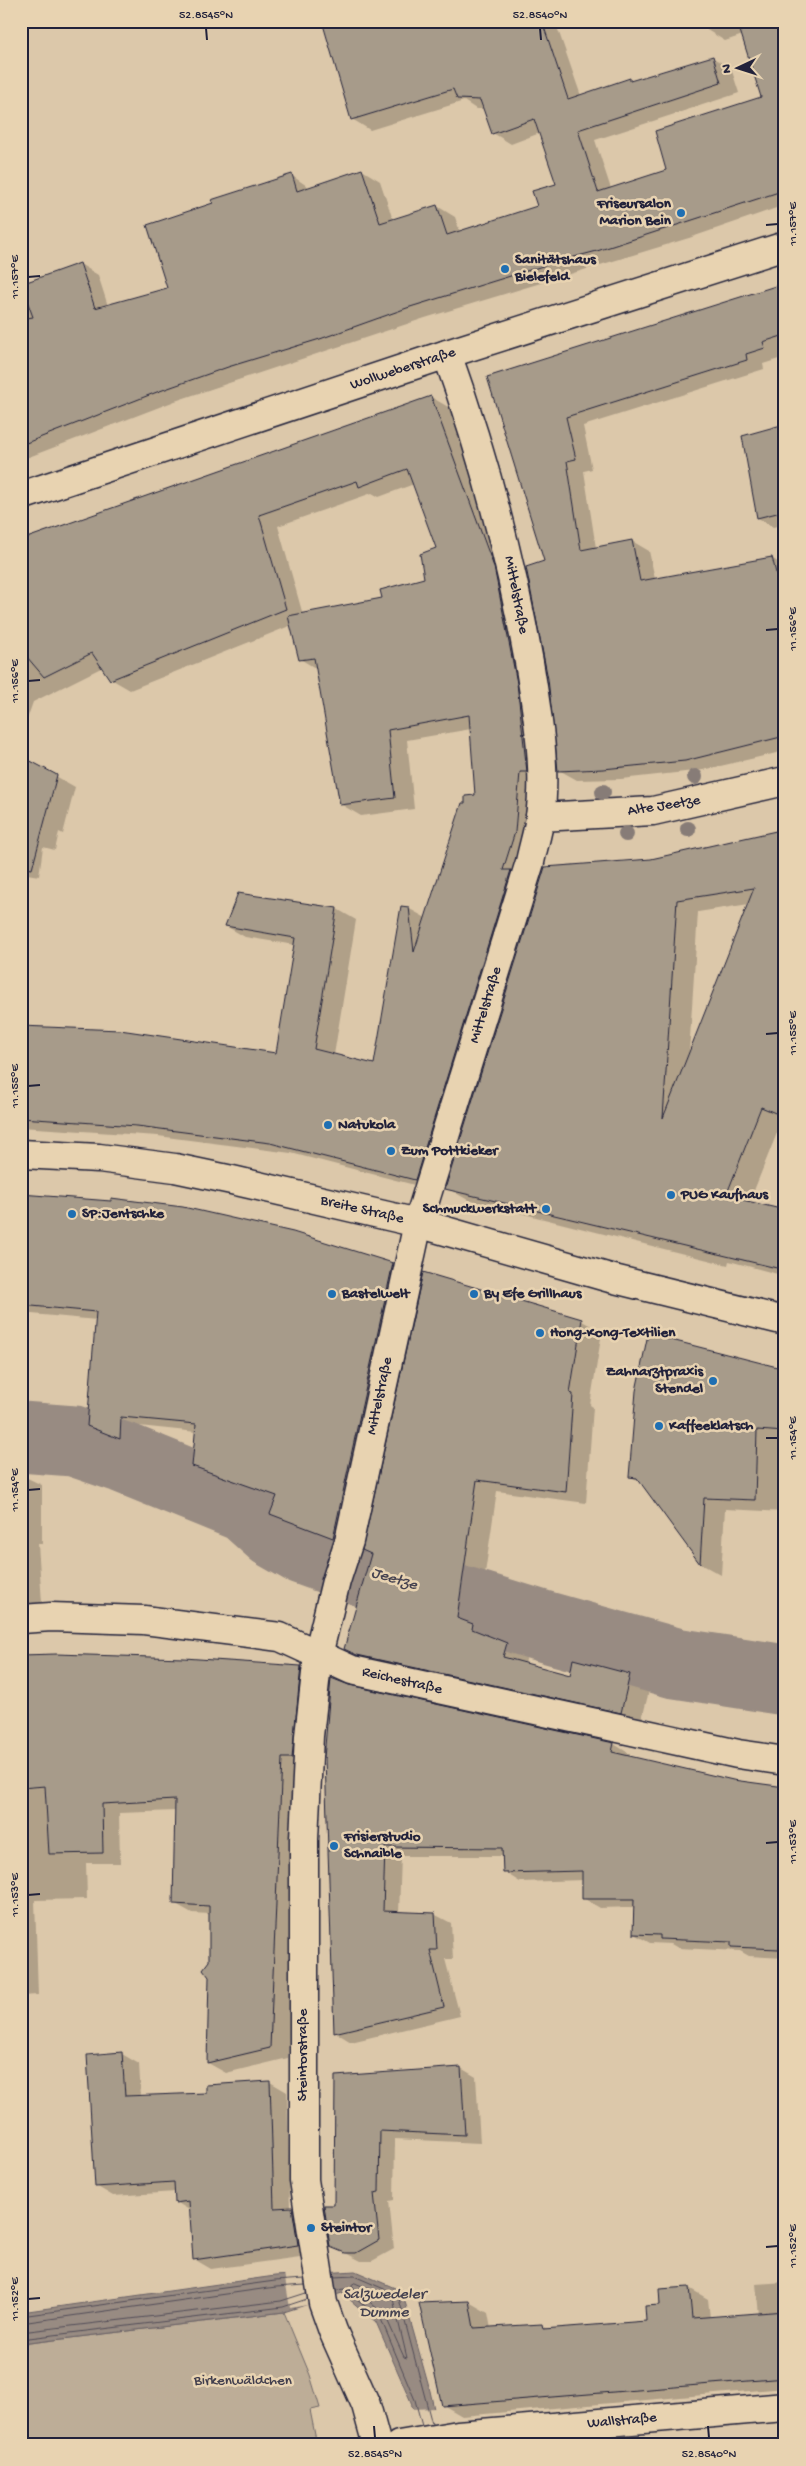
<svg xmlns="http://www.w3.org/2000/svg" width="806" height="2466" font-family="'Gochi Hand',sans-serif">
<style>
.green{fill:#bdad97;stroke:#706869}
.water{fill:#988b82;stroke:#696166}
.pier{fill:#dcc8aa}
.shadow{fill:#0003;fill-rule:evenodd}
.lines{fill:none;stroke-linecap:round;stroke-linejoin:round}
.shore{stroke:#514c57;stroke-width:1}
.river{stroke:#988b82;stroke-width:71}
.building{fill:#a79b8a;stroke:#22223b;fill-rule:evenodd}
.minor-casing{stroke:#22223b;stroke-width:31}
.minor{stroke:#e8d3b1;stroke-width:28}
.tree{fill:#877c77}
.ticks{fill:none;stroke:#22223b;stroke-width:2}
.poi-dot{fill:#1f6fb2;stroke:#e8d3b1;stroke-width:2}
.labels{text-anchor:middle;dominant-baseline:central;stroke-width:5;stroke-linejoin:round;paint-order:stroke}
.poi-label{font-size:15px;font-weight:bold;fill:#22223b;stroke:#e8d3b1;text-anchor:start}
.street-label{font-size:15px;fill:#22223b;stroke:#e8d3b1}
.park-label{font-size:15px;fill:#413e4d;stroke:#e8d3b1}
.water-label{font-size:16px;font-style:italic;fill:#454250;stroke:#e8d3b1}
.neatline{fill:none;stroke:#22223b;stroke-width:2}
.ticks-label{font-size:12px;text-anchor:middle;fill:#22223b}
</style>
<rect width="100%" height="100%" fill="#dcc8aa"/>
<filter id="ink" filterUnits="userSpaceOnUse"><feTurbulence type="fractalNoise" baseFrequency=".02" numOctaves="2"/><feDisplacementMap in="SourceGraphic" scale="10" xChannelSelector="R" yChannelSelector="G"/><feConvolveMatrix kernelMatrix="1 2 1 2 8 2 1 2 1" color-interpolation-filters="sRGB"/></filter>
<g filter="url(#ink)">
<polygon class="green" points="284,2312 310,2375 320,2408 310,2410 317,2445 21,2445 21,2344"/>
<polygon class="water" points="355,2271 402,2291 430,2391 442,2445 421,2445 411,2402 376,2322 342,2293 284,2312 21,2344 21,2312 275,2276"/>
<g class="pier">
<polygon points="333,2270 338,2297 319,2303 290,2308 284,2273"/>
<polygon points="436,2408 444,2445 418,2445 410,2409"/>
</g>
<g class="shadow">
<polygon points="323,21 555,21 581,96 630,80 633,81 713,58 731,68 739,93 595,140 611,189 668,171 762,97 743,35 725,41 707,30 704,21 785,21 785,205 689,238 425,318 175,401 21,460 21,286 80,264 98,275 108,306 168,289 215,204 291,175 310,188 362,170 380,181 393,220 437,206 455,217 460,232 539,207 557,185 540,133 511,144 493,133 484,109 476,109 464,101 370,130 352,119"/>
<polygon points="785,283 785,350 780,352 782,358 763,364 764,369 583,426 592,469 584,471 596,548 632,541 649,551 655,579 771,558 785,566 785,751 703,770 621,779 577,780 559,770 545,562 489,378 686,317"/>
<path d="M431,397L450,408L513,579L545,783L434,1190L291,1153L158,1136L21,1127V1028L277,1054L295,945L245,937L226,926L337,909L356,920L334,1055L375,1066L408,908L426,918L467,804L476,796L471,729L407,740L414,809L361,816L342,805L317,669L300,659L292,625L130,690L111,679L103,667L33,702L21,736V540ZM414,484L438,548L426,578L384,599L303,615L278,526L372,493L379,497Z"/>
<polygon points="785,425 785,524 773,527 758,518"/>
<polygon points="21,761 38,766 75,787 63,834 59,832 55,850 43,847 39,876 21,873"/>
<path d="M785,831V1113L749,1203L785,1212V1276L729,1261L728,1265L468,1200L447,1188L651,861ZM749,904L689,1054L698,912Z"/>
<polygon points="21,1196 292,1233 393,1265 410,1275 351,1547 289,1523 271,1513 277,1499 210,1475 193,1465 197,1432 139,1426 137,1448 106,1436 89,1425 97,1320 21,1313"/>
<polygon points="582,1321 602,1332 590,1405 593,1407 586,1503 497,1491 477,1628 493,1638 527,1655 525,1664 571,1676 574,1661 630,1675 650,1687 641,1723 366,1660 345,1648"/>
<polygon points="785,1370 785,1512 725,1509 721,1575 701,1564 644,1484 630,1476"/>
<polygon points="21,1475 42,1485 42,1544 38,1544 42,1603 21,1604"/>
<polygon points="21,1656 301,1668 318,1678 300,1767 288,2058 226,2073 208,2063 210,1914 192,1913 174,1903 176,1811 119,1813 120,1863 86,1863 87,1899 35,1900 38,1995 21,1996"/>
<polygon points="348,1686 614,1744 630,1754 629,1758 733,1782 785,1789 785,1958 749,1956 740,1951 678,1948 671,1944 650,1943 634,1934 635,1907 600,1908 583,1898 584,1880 520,1882 504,1872 504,1856 401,1856 399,1913 434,1914 451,1923 453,1959 445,1959 460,2016 351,2042 335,2032"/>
<polygon points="122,2054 139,2064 141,2097 207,2094 208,2086 270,2082 287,2092 290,2209 309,2218 315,2255 211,2269 194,2259 191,2211 176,2202 176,2192 113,2196 96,2186"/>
<polygon points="461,2068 476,2077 480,2143 395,2139 394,2200 389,2201 394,2249 372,2261 361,2261 332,2246 335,2206 336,2077"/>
<polygon points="785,2282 785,2388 462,2416 443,2405 469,2302 488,2313 491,2329 542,2326 549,2330 647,2322 662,2306 689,2288 708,2299 710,2318 759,2315 756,2284"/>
</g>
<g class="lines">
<g class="shore">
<polyline points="334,2277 354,2276 398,2295 432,2424"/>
<polygon points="355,2283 393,2299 407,2358 404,2357 385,2315 353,2288 352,2285"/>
<polyline points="336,2290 345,2289 381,2319 415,2400 422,2426"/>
<polyline points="21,2316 275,2281 304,2279"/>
<polyline points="21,2323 276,2287 305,2285"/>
<polyline points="21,2332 281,2301 306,2293"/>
<polyline points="21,2339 283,2307 307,2299"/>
</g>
<polyline class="river" points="21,1437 74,1441 124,1458 245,1507 274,1533 302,1549 369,1573 539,1625 675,1663 785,1680"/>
</g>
<g class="building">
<polygon points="322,21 542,21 568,99 630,78 630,81 713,56 721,83 578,130 598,192 666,170 655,131 761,97 737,21 785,21 785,190 597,251 559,261 407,308 320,339 228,367 157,392 21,445 21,319 33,317 21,284 80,263 95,308 167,288 147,225 213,203 211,200 292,174 297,191 362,169 380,223 437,205 447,235 537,206 532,191 556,184 534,119 492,134 480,100 457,99 453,89 351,120"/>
<polygon points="785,283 785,335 763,342 765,348 746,354 747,360 566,417 576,459 567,461 581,550 632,540 640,581 772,557 785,609 785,736 685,761 603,769 558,771 548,679 526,567 544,561 487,377"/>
<polygon points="431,396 494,567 517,683 527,772 520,772 515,832 503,870 511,870 415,1180 270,1143 137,1126 21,1118 21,1026 120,1030 276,1053 295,938 225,926 238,893 337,908 314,1049 374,1064 401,906 409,907 414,952 462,803 465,803 465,796 475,795 469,715 388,730 395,798 340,805 314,658 299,660 288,616 382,598 380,590 424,578 420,554 436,548 407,469 359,487 357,481 259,515 286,609 110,680 92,653 44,677 21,650 21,540"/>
<polygon points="785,424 785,511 757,518 742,436"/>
<polygon points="21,756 57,775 32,869 21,867"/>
<path d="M783,815H785V1117L761,1107L726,1196L785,1210V1270L445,1189L545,867L651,859L776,831ZM754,888L663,1118L677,900Z"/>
<polygon points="21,1194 111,1201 111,1198 183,1207 293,1232 393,1263 333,1538 270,1514 277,1496 192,1466 196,1424 121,1417 120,1439 87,1426 96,1312 21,1305"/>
<polygon points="423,1272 582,1319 570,1393 573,1394 566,1492 477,1480 457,1618 473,1624 472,1629 507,1643 503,1657 570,1675 573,1659 630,1674 621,1713 357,1655 344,1649 371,1554 362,1550"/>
<polygon points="648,1334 785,1369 785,1432 757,1430 755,1500 704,1498 700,1564 637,1478 629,1477 636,1391"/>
<polygon points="56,1654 184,1658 301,1666 292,1758 282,1758 270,2048 207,2063 209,1977 203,1969 209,1961 209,1906 173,1904 175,1800 102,1804 103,1853 49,1854 45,1786 21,1788 21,1655"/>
<polygon points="331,1678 349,1685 614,1743 612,1752 733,1780 785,1787 779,1949 731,1947 731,1942 660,1939 660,1935 633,1934 634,1899 582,1899 582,1871 503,1873 502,1848 385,1847 383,1911 435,1913 437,1950 430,1950 444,2007 334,2033 325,1758 324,1758"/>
<polygon points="122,2052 125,2096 206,2093 206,2085 270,2081 274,2208 292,2207 298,2245 193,2260 189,2201 175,2203 174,2182 95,2187 87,2055"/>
<polygon points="461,2067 465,2135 380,2131 379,2192 374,2193 379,2240 356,2253 345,2253 330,2247 324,2205 334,2205 335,2076"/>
<polygon points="689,2287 692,2318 785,2311 785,2378 442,2406 419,2303 469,2301 474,2328 542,2324 543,2329 646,2321 645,2306 660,2305 659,2289"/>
</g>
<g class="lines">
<defs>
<g id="minor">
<polyline points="21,496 447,354 785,246"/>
<polyline points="540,817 653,811 785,781"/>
<polyline points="21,1154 99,1158 175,1168 232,1180 418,1223 610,1278 785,1321"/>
<polyline points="21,1619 51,1617 144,1620 280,1637 352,1670 738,1754 785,1761"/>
<path d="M377,2445L366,2405L333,2331L323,2303L304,2180V1839L309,1736L318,1655L336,1581L349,1541L418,1223L530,862C533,847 538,832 540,817C547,767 537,712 529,662C510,555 484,457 447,354"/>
<polyline points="399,2445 458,2435 785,2407"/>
</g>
</defs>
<use href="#minor" class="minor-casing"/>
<use href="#minor" class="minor"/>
</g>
<g class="tree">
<circle cx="695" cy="777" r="8"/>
<circle cx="603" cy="792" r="8"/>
<circle cx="688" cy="829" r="8"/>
<circle cx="626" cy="834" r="8"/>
</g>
</g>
<path class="ticks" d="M206,28L207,40M540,28L541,40M766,225L778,224M28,277L40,276M766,630L778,629M28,681L40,680M766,1034L778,1033M28,1086L40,1085M766,1438H778M28,1490L40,1489M766,1843L778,1842M28,1895L40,1894M766,2247L778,2246M28,2299L40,2298M374,2426L375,2438M708,2426L709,2438"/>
<g class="poi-dot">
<circle cx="681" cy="213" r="5"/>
<circle cx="505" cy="269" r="5"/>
<circle cx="328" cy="1125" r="5"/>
<circle cx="391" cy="1151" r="5"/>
<circle cx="671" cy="1195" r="5"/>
<circle cx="546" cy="1209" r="5"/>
<circle cx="72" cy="1214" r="5"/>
<circle cx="332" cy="1294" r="5"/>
<circle cx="474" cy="1294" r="5"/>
<circle cx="540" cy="1333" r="5"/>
<circle cx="713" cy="1381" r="5"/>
<circle cx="659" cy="1426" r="5"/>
<circle cx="334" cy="1846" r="5"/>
<circle cx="311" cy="2228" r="5"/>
</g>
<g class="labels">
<g class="poi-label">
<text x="671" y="204" text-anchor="end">Friseursalon<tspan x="671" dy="17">Marion Bein</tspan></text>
<text x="515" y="260">Sanitätshaus<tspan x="515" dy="17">Bielefeld</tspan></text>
<text x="338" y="1125">Natukola</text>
<text x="401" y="1151">Zum Pottkieker</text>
<text x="681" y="1195">PUG Kaufhaus</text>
<text x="536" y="1209" text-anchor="end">Schmuckwerkstatt</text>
<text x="82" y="1214">SP:Jentschke</text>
<text x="342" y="1294">Bastelwelt</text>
<text x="484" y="1294">By Efe Grillhaus</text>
<text x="550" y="1333">Hong-Kong-Textilien</text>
<text x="703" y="1372" text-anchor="end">Zahnarztpraxis<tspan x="703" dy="17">Stendel</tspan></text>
<text x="669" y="1426">Kaffeeklatsch</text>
<text x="344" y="1837">Frisierstudio<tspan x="344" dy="17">Schnaible</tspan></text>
<text x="321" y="2228">Steintor</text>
</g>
<g class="street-label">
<text transform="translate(403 369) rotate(-18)">Wollweberstraße</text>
<text transform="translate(516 595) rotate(79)">Mittelstraße</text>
<text transform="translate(664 806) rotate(-9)">Alte Jeetze</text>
<text transform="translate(486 1005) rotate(-73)">Mittelstraße</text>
<text transform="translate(362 1210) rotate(13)">Breite Straße</text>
<text transform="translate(380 1396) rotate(-78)">Mittelstraße</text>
<text transform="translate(402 1681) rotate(13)">Reichestraße</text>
<text transform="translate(303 2055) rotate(-90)">Steintorstraße</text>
<text transform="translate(622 2421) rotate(-5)">Wallstraße</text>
</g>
<g class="park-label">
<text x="243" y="2381">Birkenwäldchen</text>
</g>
<g class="water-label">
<text transform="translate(394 1580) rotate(17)">Jeetze</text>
<text x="384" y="2295">Salzwedeler<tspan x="384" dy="18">Dumme</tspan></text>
</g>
</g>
<rect width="806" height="2466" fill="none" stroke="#e8d3b1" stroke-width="55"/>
<g transform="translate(738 68) rotate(266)" stroke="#e8d3b1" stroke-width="4" paint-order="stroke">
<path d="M0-4L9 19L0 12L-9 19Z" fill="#22223b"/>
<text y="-8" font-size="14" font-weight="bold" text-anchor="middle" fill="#22223b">N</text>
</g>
<rect x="28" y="28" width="750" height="2410" class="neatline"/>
<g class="ticks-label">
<text x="206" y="18">52.8545°N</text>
<text x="540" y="18">52.8540°N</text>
<text transform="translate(792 224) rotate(-90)" y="4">11.157°E</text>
<text transform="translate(14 277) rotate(-90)" y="4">11.157°E</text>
<text transform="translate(792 629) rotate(-90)" y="4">11.156°E</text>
<text transform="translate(14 681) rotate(-90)" y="4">11.156°E</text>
<text transform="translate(792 1033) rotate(-90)" y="4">11.155°E</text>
<text transform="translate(14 1086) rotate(-90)" y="4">11.155°E</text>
<text transform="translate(792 1438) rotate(-90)" y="4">11.154°E</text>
<text transform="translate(14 1490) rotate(-90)" y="4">11.154°E</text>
<text transform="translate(792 1842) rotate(-90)" y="4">11.153°E</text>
<text transform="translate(14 1895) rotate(-90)" y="4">11.153°E</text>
<text transform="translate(792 2246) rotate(-90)" y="4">11.152°E</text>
<text transform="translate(14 2299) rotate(-90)" y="4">11.152°E</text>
<text x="375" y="2457">52.8545°N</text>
<text x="709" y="2457">52.8540°N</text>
</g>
</svg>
